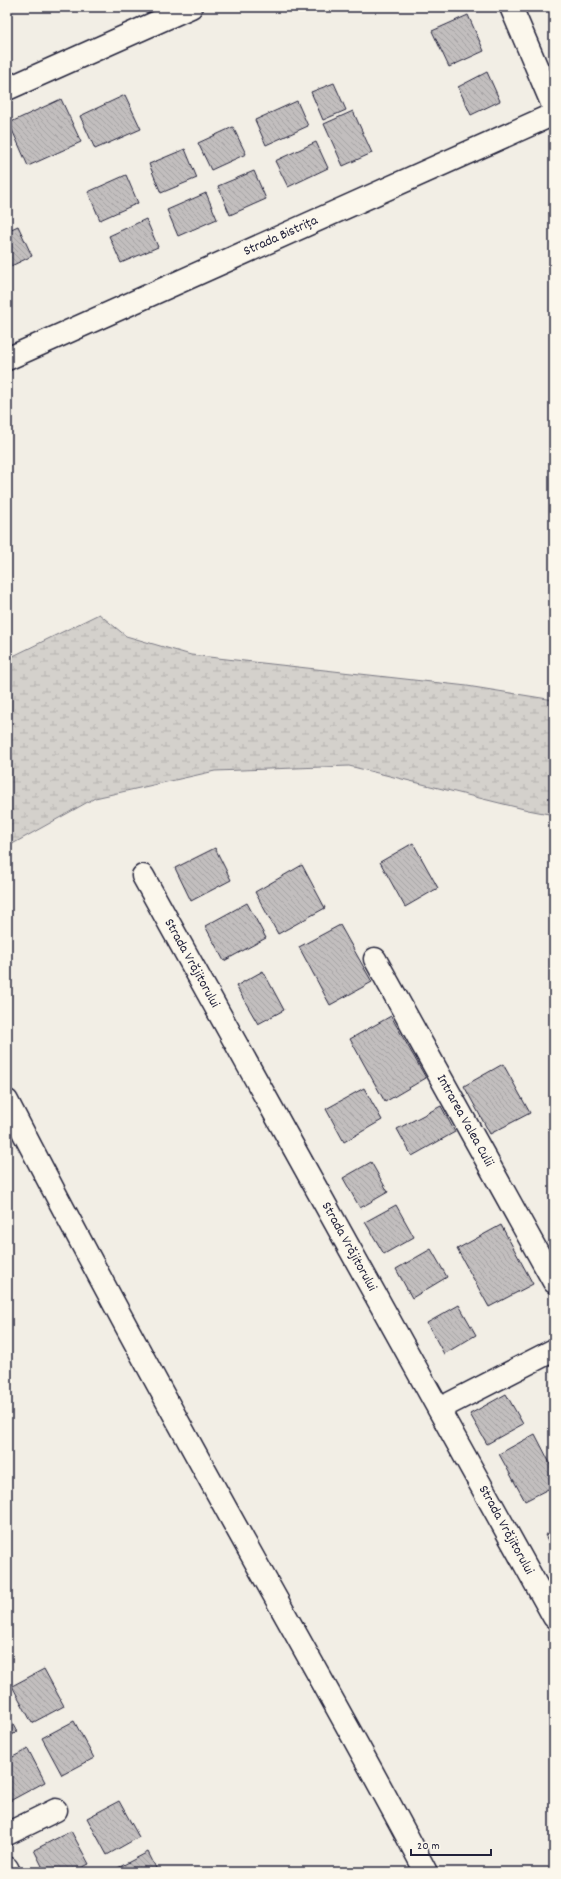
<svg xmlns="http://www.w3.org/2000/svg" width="561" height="1879" font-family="Dekko,sans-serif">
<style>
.wetland{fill:url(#wetland-marsh);stroke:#7b7a84}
.building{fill:url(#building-back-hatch);stroke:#22223b}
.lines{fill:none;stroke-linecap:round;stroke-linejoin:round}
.minor-casing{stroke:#22223b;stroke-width:25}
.minor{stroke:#fbf7ec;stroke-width:22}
.labels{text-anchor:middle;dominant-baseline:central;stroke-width:3;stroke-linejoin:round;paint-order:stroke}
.street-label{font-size:14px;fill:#22223b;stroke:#fbf7ec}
</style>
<defs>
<pattern id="wetland-marsh" width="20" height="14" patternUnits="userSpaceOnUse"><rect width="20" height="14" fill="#d4d1cc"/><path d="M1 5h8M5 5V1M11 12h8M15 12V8" fill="none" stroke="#b6b3b0"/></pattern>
<pattern id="building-back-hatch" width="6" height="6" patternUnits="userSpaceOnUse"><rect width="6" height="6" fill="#c2bebe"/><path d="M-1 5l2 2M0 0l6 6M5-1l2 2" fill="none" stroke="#a6a3a4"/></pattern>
</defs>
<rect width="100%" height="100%" fill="#f2eee5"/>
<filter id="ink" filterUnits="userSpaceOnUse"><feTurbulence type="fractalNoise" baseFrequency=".025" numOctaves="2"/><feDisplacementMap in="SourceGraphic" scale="8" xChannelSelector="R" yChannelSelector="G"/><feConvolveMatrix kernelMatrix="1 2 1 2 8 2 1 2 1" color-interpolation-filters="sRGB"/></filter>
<g filter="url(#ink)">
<polygon class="wetland" points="99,614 126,636 191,655 467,686 554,700 554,815 528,810 349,766 215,771 95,798 7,847 7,659"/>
<g class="building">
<polygon points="468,15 484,51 449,67 432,31"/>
<polygon points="487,72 500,101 471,115 458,87"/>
<polygon points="334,83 346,110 323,120 311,92"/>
<polygon points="125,95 141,129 95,149 80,116"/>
<polygon points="61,99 81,142 28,166 9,123"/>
<polygon points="297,101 308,126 266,145 255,120"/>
<polygon points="353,111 372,153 343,166 324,124"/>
<polygon points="233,127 246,154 211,170 198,143"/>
<polygon points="316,142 328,168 288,187 275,161"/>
<polygon points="185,149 197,178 161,193 149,164"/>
<polygon points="254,171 266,199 230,215 218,186"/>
<polygon points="126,175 138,203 100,220 88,192"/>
<polygon points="206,193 217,219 178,236 167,210"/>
<polygon points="146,219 158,247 121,263 109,236"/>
<polygon points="18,226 32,256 7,268 7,231"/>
<polygon points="413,843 438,888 405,907 380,862"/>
<polygon points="215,848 231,880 191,901 175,868"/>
<polygon points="302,865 325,908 278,934 255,892"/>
<polygon points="247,903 266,938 224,961 205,926"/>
<polygon points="340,925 372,982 330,1005 299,947"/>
<polygon points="263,971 284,1010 258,1024 236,986"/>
<polygon points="391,1016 426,1078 385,1102 350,1039"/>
<polygon points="503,1064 530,1113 490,1134 464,1086"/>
<polygon points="364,1088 382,1120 344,1142 326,1109"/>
<polygon points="441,1106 455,1132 412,1156 397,1129"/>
<polygon points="371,1162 388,1192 360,1208 343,1178"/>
<polygon points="396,1205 414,1237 384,1254 365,1222"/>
<polygon points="501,1225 533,1284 489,1307 457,1249"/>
<polygon points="431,1249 447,1277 412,1298 396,1269"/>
<polygon points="459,1305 476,1335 444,1354 427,1323"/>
<polygon points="506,1394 523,1424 487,1444 470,1414"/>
<polygon points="535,1434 554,1471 554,1486 525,1501 499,1454"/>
<polygon points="554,1530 554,1552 545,1535"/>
<polygon points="44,1669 64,1706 32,1723 12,1686"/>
<polygon points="7,1714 17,1732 7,1738"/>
<polygon points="74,1721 94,1758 62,1775 42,1738"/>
<polygon points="28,1749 45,1782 8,1802 7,1760"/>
<polygon points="119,1801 139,1837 107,1855 87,1818"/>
<polygon points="71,1831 89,1864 73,1872 45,1872 34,1850"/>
<polygon points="148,1852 158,1872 117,1872 116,1869"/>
</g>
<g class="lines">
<defs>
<g id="minor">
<polyline points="511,7 554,108"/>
<polyline points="7,89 191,7"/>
<path id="s1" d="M7,359L554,114"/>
<path id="s2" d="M143,876L554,1617"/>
<path id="s3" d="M375,959L554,1282"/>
<path d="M7,1101C79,1240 154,1379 230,1516C296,1635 363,1752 426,1872"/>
<polyline points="439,1409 554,1350"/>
<polyline points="7,1834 56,1810"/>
<polyline points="7,1868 9,1872"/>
</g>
</defs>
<use href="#minor" class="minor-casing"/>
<use href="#minor" class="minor"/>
</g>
</g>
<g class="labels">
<g class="street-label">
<text stroke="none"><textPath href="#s1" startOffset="300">Strada Bistrița</textPath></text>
<text stroke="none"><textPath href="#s2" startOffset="100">Strada Vrăjitorului</textPath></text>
<text stroke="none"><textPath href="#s3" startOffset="185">Intrarea Valea Culii</textPath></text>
<text stroke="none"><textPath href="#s2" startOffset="424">Strada Vrăjitorului</textPath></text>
<text stroke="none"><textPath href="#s2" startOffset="748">Strada Vrăjitorului</textPath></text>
</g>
</g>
<rect width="561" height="1879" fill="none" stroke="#fbf7ec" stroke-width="24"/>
<rect x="12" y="12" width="537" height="1855" fill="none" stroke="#22223b" stroke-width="1.5" filter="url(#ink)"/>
<path d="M411 1849v6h80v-6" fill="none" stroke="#22223b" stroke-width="2"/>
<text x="417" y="1849" font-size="12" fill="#22223b" stroke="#fbf7ec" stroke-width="3" paint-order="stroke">20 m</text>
</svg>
